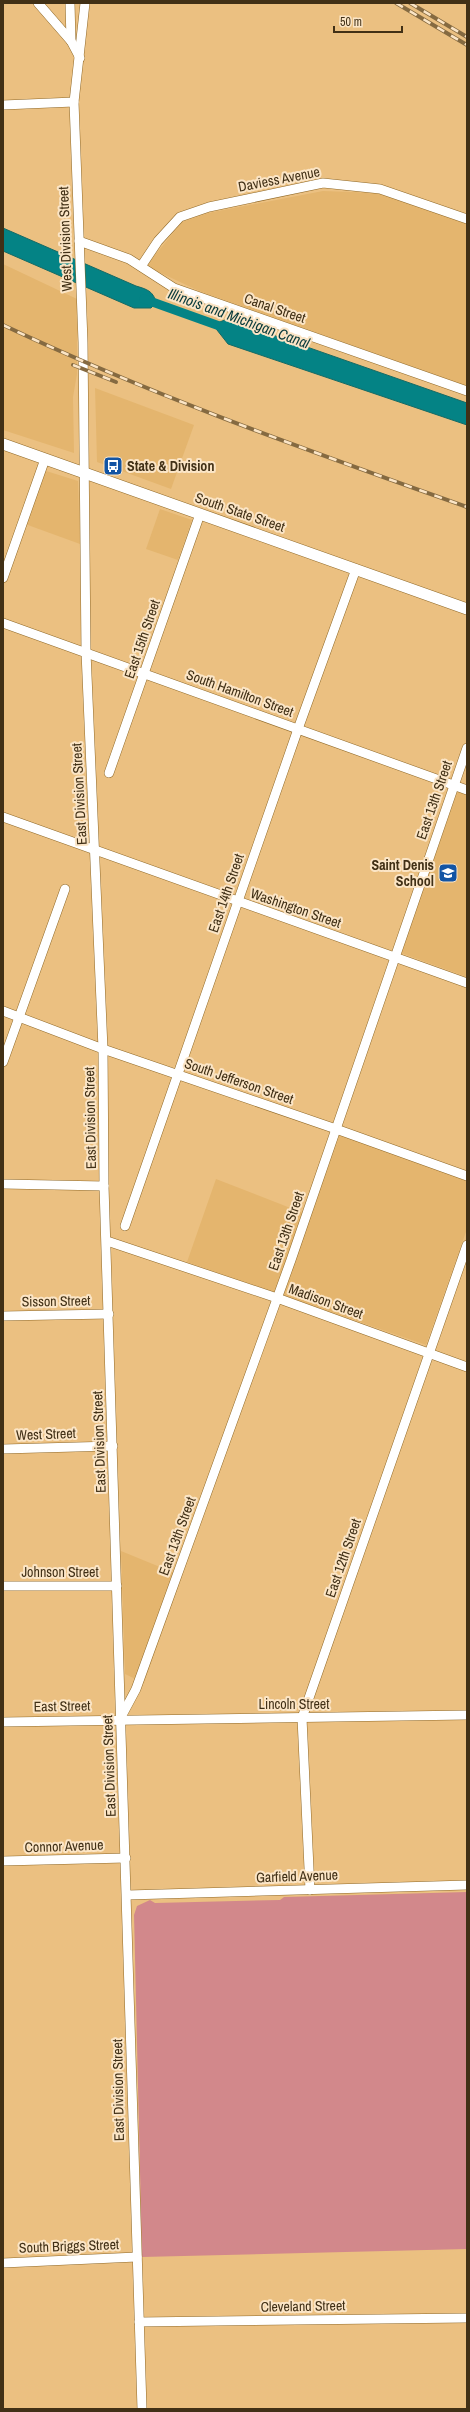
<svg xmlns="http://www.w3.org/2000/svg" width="470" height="2412" font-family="'Archivo Narrow',sans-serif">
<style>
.built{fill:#e4b56e}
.green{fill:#d2888b}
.water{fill:#048385;stroke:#166a64}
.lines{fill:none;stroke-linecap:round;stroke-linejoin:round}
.canal{stroke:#048385;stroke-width:9}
.minor-casing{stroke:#906928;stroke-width:10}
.major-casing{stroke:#906928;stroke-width:12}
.minor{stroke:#fff;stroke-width:9}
.major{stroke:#fff;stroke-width:11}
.rail-casing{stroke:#856a41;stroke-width:4}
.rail{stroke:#fbe5c6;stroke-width:2.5;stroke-dasharray:8;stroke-linecap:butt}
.labels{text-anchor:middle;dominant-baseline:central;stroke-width:4;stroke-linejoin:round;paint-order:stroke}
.street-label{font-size:14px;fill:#413016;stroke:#fbe5c6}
.poi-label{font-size:14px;font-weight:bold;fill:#413016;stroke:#fbe5c6;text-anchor:start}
.water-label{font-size:15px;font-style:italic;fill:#07393a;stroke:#fbe5c6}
</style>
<rect width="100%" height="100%" fill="#ebc081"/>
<g class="built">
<polygon points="323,191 379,193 467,224 467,386 199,291 146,266 182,222 208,213"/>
<polygon points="3,264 77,299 77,374 73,397 74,453 3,430"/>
<polygon points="95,388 194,425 171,489 97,462"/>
<polygon points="43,470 78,481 80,544 25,524"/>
<polygon points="160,509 192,520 178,560 146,549"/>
<polygon points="458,790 467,793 467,977 401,953"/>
<polygon points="340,1134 467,1181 467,1229 426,1345 187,1262 216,1179 311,1216"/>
<polygon points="121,1551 182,1576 144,1683 125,1674"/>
</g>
<polygon class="green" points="467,1892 467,2249 142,2257 134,1915 137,1906 150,1900 155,1903 280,1900 284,1897"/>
<g class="water">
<path d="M3,228L136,286C146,289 154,291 156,303L151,308H134L3,251Z"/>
<polygon points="227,319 467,403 467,425 228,344 217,330 215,324"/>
</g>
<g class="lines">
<polyline class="canal" points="144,299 225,328"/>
<defs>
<g id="minor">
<polyline points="38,3 71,41"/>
<polyline points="70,3 71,41 80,58"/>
<polyline points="85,3 74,102 83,342 86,652 103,1049 104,1186 142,2409"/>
<polyline points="3,105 74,102"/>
<polyline points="79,241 129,259 174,288 467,391"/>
<polyline points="142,265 158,241 180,217 209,207 323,183 380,189 467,219"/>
<polyline points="3,578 45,459"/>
<polyline points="3,623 467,790"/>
<polyline points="109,773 200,514"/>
<polyline points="3,817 467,983"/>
<polyline points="3,1011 103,1049 336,1129 467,1176"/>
<polyline points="3,1062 65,889"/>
<polyline points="3,1184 104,1186"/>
<polyline points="125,1226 298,729 356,569"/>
<polyline points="107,1241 277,1298 467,1367"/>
<polyline points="3,1316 109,1314"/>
<polyline points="3,1449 113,1446"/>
<polyline points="3,1586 117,1586"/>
<polyline points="121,1717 136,1689 291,1260 467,748"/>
<polyline points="3,1722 467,1715"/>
<polyline points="3,1861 126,1858"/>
<polyline points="310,1890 302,1718 467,1245"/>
<polyline points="128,1895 467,1885"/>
<polyline points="3,2263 137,2257"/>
<polyline points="139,2322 467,2318"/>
</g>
<polyline id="major" points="3,444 467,609"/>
</defs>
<use href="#minor" class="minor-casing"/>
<use href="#major" class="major-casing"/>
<use href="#minor" class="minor"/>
<use href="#major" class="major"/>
<defs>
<g id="rail">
<polyline points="396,3 467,45"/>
<polyline points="410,3 467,37"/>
<path d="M3,325C153,396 310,451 467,507"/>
<polyline points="73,365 116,382"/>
</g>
</defs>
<use href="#rail" class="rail-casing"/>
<use href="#rail" class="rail"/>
</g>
<defs>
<symbol id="bus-square" viewBox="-11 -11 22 22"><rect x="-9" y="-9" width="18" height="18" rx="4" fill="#1254a4" stroke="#fbe5c6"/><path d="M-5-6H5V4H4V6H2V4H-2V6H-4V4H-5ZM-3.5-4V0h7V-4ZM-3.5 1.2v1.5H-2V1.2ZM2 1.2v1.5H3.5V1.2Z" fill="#fff"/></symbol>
<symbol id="school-square" viewBox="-11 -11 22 22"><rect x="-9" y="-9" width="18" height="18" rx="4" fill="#1254a4" stroke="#fbe5c6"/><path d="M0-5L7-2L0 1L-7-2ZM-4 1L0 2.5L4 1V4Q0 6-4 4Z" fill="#fff"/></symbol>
</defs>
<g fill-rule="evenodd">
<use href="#bus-square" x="102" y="455" width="22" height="22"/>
<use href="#school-square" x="437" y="862" width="22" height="22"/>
</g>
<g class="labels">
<g class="street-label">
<text transform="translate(279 179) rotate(-11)">Daviess Avenue</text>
<text transform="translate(65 239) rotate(-92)">West Division Street</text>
<text transform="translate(275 308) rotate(19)">Canal Street</text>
<text transform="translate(240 512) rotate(19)">South State Street</text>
<text transform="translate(142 639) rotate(-71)">East 15th Street</text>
<text transform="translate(240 693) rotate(20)">South Hamilton Street</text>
<text transform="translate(79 794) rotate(-93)">East Division Street</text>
<text transform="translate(434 800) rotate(-71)">East 13th Street</text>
<text transform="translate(226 893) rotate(-71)">East 14th Street</text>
<text transform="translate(296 908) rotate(19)">Washington Street</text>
<text transform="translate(239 1081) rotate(19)">South Jefferson Street</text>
<text transform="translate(90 1118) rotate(-91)">East Division Street</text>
<text transform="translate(286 1231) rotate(-71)">East 13th Street</text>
<text transform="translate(56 1301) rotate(-1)">Sisson Street</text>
<text transform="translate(326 1301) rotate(20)">Madison Street</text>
<text transform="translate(46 1434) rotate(-2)">West Street</text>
<text transform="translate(99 1442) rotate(-92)">East Division Street</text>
<text transform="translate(177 1536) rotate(-70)">East 13th Street</text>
<text transform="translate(343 1558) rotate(-71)">East 12th Street</text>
<text x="60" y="1572">Johnson Street</text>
<text x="294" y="1704">Lincoln Street</text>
<text transform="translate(62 1706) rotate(-1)">East Street</text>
<text transform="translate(109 1766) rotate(-92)">East Division Street</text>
<text transform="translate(64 1846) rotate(-2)">Connor Avenue</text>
<text transform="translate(297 1876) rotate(-2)">Garfield Avenue</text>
<text transform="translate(118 2090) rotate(-91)">East Division Street</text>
<text transform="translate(69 2246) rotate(-2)">South Briggs Street</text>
<text transform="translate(303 2306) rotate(-1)">Cleveland Street</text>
</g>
<g class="poi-label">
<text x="127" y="466">State &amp; Division</text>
<text x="434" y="865" text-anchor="end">Saint Denis<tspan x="434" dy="16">School</tspan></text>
</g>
<g class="water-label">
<text transform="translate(239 318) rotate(20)">Illinois and Michigan Canal</text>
</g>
</g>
<rect width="470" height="2412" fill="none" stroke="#413016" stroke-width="8"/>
<path d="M334 26v6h68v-6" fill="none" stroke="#413016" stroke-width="2"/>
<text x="340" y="26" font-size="12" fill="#413016" stroke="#fbe5c6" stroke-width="3" paint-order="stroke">50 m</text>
</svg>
